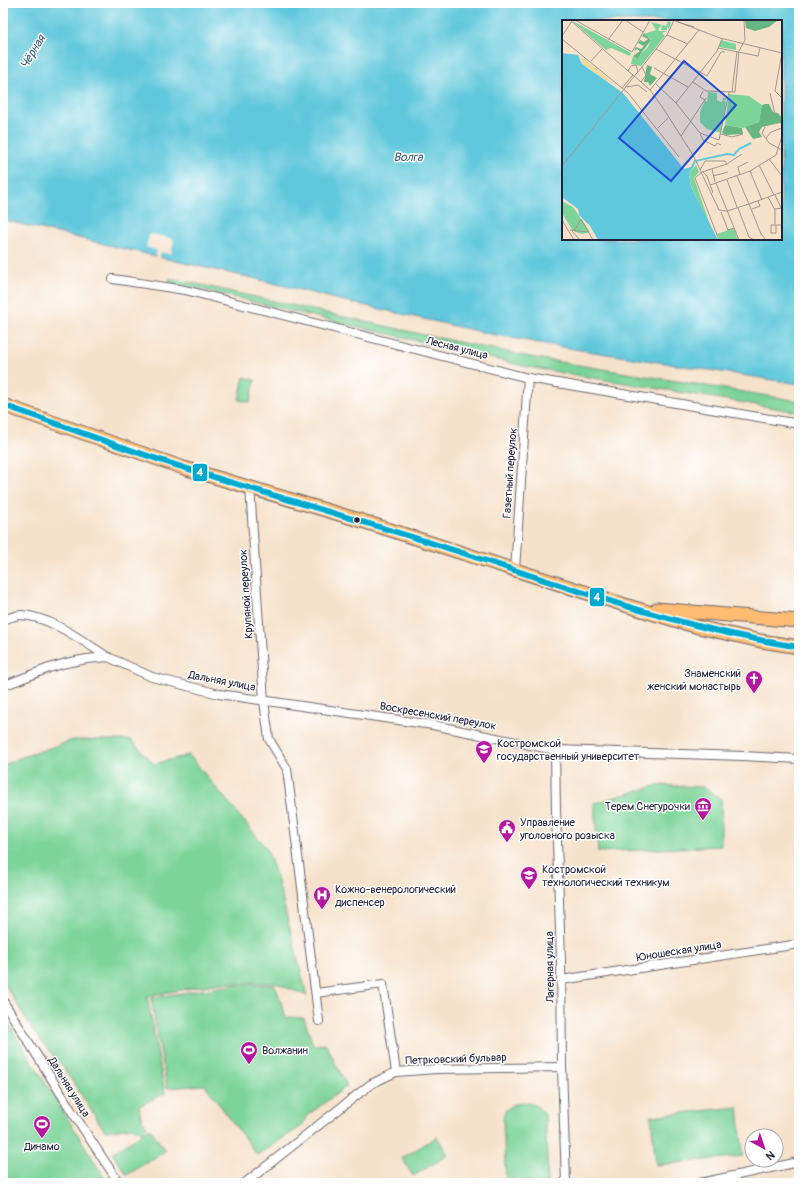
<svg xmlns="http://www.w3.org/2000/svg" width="802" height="1186" font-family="Pangolin,sans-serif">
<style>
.green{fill:#7dd499;stroke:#507b6a}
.water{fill:#60c8dc;stroke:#41758c;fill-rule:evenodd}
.pier{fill:#f6e2ca}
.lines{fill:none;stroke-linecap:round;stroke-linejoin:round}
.minor-casing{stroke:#6c656d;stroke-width:10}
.trunk-casing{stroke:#6c656d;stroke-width:15}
.minor{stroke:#fff;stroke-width:8}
.trunk{stroke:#febb71;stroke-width:13}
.bus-1-casing{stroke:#fff;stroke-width:9}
.bus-1{stroke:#00a9ce;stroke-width:6}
.bus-dot{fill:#22223b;stroke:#fff;stroke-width:1.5}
.labels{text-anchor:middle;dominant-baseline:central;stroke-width:3;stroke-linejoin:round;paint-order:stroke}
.street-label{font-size:11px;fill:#22223b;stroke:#fff}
.poi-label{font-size:11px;fill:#22223b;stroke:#fff;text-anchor:start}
.water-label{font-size:12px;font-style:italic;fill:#385c73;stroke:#fff}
.inset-river{fill:none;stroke:#60c8dc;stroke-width:2}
.inset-road{fill:none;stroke:#a19591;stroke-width:1}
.view{fill:#1d4ed8;fill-opacity:0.15;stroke:#1d4ed8;stroke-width:2}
.inset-edge{fill:none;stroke:#22223b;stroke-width:2}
.line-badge{stroke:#fff;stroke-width:1.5}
.badge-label{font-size:11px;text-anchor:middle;font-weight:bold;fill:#fff}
</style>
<rect width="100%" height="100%" fill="#fff"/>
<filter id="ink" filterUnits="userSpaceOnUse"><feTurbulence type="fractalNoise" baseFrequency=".025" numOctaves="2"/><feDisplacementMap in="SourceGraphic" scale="8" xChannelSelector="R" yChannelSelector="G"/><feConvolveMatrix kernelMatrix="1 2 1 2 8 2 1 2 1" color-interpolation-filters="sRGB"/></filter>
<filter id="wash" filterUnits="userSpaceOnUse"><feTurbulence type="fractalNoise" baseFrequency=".012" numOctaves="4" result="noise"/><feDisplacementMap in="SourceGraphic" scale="16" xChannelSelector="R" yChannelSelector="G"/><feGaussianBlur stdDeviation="0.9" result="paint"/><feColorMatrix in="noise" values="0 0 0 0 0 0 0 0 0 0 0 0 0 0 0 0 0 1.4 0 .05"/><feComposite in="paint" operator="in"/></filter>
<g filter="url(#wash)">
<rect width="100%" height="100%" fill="#f6e2ca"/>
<g class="green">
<polygon points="170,278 425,335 535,358 799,401 799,412 528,367 169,282"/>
<polygon points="244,377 255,380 250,402 239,400"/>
<polygon points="73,740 131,740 154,764 189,755 267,849 277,878 307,996 276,983 220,983 147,996 165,1093 139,1106 141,1117 147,1127 142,1132 132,1127 105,1131 63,1067 36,1035 3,981 3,766 14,760"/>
<polygon points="659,785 703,787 721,799 721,846 598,852 594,803"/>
<polygon points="234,985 275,985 286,1017 304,1018 313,1045 326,1044 347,1086 308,1115 302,1126 257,1155 205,1085 167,1088 151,998"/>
<polygon points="3,1015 108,1183 3,1183"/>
<path d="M522,1102C533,1103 539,1106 545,1115L548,1183H506L503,1120L505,1111L512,1105Z"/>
<polygon points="738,1107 743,1156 656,1165 651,1116"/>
<polygon points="150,1128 165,1151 127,1175 112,1153"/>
<polygon points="437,1137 448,1155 413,1176 402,1158"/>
</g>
<path class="water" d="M3,3H799V384L562,347L490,334L340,300L261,280L188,264L3,220ZM563,21H781V239H563Z"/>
<polygon class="pier" points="150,234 174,239 171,254 161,252 159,259 155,258 157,250 146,247"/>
</g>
<g filter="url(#ink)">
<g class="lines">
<defs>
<g id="minor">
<polyline points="113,279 185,290 528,378 799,424"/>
<polyline points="250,487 264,701 269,739 287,769 319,1021"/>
<polyline points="515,570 528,378"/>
<path d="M3,620C9,618 16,615 21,615C50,616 84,642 108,657"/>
<polyline points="3,686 49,668 66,663 87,659 108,657 152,677 219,694 433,725 555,750 743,756 799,759"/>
<polyline points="555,750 556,811 561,961 562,1067 566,1183"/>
<polyline points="561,980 799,944"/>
<polyline points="316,993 383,984 396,1072"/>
<polyline points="3,1001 71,1110 119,1183"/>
<polyline points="245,1183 371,1084 396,1072 436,1069 562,1067"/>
<polyline points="700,1183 799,1162"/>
</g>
<g id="trunk">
<polyline points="3,405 184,468 359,520 628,606 698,627 761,641 799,647"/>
<polyline points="657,609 799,621"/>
</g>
</defs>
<use href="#minor" class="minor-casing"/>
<use href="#trunk" class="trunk-casing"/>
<use href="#minor" class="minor"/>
<use href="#trunk" class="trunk"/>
<defs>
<path id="bus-1" d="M3,405C64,426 124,449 185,468C270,495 356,519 441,546C559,584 676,628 799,647"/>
</defs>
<use href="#bus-1" class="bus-1-casing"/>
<use href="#bus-1" class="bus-1"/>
</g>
</g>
<defs>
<symbol id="church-pin" viewBox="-11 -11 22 30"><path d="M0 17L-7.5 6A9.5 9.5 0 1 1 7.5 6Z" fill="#b5179e" stroke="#fff"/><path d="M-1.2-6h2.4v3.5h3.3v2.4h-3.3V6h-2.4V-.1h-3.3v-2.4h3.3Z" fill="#fff"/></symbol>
<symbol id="university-pin" viewBox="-11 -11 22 30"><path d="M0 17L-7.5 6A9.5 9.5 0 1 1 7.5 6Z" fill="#b5179e" stroke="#fff"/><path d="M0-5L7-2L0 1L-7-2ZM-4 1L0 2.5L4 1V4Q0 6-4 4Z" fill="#fff"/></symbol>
<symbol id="museum-pin" viewBox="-11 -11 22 30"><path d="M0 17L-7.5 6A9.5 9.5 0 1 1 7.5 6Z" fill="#b5179e" stroke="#fff"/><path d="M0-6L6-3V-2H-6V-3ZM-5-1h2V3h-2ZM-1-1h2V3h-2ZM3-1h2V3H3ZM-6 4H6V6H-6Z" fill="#fff"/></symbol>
<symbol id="civic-pin" viewBox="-11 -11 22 30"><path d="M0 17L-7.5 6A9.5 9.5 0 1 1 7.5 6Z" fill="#b5179e" stroke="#fff"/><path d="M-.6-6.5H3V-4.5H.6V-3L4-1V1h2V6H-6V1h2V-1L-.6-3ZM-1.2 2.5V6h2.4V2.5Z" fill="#fff"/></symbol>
<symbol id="hospital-pin" viewBox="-11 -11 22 30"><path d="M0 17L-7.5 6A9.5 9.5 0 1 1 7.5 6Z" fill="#b5179e" stroke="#fff"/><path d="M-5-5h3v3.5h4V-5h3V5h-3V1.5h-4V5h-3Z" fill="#fff"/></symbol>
<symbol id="stadium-pin" viewBox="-11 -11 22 30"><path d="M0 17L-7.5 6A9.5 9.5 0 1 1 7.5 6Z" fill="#b5179e" stroke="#fff"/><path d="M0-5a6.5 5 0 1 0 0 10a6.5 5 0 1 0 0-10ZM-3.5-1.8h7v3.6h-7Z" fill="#fff"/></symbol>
</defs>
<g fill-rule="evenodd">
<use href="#church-pin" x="744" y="669" width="20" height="27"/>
<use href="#university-pin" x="474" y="739" width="20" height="27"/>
<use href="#museum-pin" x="693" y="796" width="20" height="27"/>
<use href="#civic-pin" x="497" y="818" width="20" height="27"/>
<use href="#university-pin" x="519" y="865" width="20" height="27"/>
<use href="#hospital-pin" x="312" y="885" width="20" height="27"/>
<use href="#stadium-pin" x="239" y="1040" width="20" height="27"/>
<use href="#stadium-pin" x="32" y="1114" width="20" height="27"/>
</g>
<circle class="bus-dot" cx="357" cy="520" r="3.5"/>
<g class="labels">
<g class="street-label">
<text transform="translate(457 348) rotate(14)">Лесная улица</text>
<text transform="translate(510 473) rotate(-86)">Газетный переулок</text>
<text transform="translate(246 594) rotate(-94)">Крупяной переулок</text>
<text transform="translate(222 681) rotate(11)">Дальняя улица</text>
<text transform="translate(438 716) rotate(10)">Воскресенский переулок</text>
<text transform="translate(679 951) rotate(-9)">Юношеская улица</text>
<text transform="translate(550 967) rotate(-91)">Лагерная улица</text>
<text transform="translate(456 1059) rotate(-2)">Петрковский бульвар</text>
<text transform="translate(69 1087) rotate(58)">Дальняя улица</text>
</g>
<g class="poi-label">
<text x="741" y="673" text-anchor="end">Знаменский<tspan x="741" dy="13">женский монастырь</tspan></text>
<text x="497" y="743">Костромской<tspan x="497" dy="13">государственный университет</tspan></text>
<text x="690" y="806" text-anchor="end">Терем Cнегурочки</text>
<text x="520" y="822">Управление<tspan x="520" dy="13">уголовного розыска</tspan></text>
<text x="542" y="869">Костромской<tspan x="542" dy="13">технологический техникум</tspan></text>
<text x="335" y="889">Кожно-венерологический<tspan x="335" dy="13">диспенсер</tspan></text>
<text x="262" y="1050">Волжанин</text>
<text x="42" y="1146" text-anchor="middle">Динамо</text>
</g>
<g class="water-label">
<text transform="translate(33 52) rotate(-59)">Чёрная</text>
<text x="408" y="157">Волга</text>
</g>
</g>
<g transform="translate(562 20)">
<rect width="220" height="220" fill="#f6e2ca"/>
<path d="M9,0L69,33L68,36L49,28L44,30ZM106,1L109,2L107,9L105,7V10H99L100,5L96,9L97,11H104L100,13L103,16L79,46L69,44L71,36L74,39L86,27L89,19L82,14L94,10L89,2L104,6ZM159,20L174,24V30L157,27ZM146,72L155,73V80L158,82H160L161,78H165L162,81L164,82L159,113L145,109L138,102V92L143,80L145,82ZM167,74L187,76L200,85L197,102L181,108L163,105ZM134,145L137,152L132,158L149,208L129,166L127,153ZM0,181L11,187L28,212L20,214L11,211L0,193ZM172,208L176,220H158L155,214Z" fill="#7dd499"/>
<path d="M183,0H216L207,7L193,11L184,8ZM82,13L89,20L75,39L71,36L78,31L75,29L72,31L74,27L79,29L82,26L76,23L78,20L82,22L86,19L80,16L79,18ZM85,45L90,47L88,54L95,58L88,66L86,62H82ZM203,84H207L211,92L216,93L220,98V105L218,103L200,107L197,112L200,117L191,119L183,107L197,102L200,85ZM163,105L180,108L181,114L164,115L160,113Z" fill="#66b681"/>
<path d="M19,37L29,44L52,64L35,56L29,49L20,44Z" fill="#eeda9e"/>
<path d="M0,33L16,35L20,44L61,73L122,149L132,146L127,153L129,167L156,220H36L28,206L17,195L16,189L0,177Z" fill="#60c8dc"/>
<path class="inset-river" d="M0,87L25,112M27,114L42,129L93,199L118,207L147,206L136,220M130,147L133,141L165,134L172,135L177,129L189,123"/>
<path class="inset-road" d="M8,0L66,51M13,0L70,32L88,0M63,0L81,12M111,0L158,18L220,33M116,2L132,7M105,15L126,24M0,16L10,1M0,19L66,73L117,137M46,20L61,0M156,28L196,36L198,28M94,29L138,52M220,33L213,71L220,78M29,41L40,29M92,48L126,67M76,52L105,15L112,0M138,52L145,56L159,32H163M79,62L84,55L80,47M131,62L144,71L173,72L177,31L183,20L182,0M94,64L114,83L138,113L157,120L167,72M65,67L76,65L85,72M60,68L71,55M88,70L137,10M141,71L138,77L143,80M170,72L175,31M208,73L213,94M114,83L155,31L160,19M203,107L200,113L207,123L220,130M96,108L106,98M138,114L141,120L153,126L155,123L159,125M159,114L170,117L181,114M119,116L144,78M204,118L209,112L220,108M207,139L220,156M197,145L212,175M0,146L26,114L63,68L70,59L74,54L76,52L74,45L69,46L66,51L71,55L79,62L88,70L101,88L131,135L157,190L165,191L187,184L199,214L204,220M150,149L153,162M138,150L143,141H163L165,144L180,134M188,151L200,180M141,152L145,156L151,173M178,155L176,147L186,142M151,156L166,152M175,156L187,184M165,160L175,187M154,163L177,220M148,165L188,151L214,135L220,116M213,175L220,190M206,177L213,190M187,184L220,172M176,188L187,217L192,220M190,189L198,186L196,181M159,192L166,210L172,208M0,200L12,220M213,204V189L220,188M214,205V213H209V205H220M8,210L26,212M10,211L18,220M12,211L19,199L31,220M157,220L133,158L140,152L165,144"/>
<path class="view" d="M122,41L174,85L109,161L57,118Z"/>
<rect width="220" height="220" class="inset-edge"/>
</g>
<g class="line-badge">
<rect x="192" y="463" width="16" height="19" rx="4" fill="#00a9ce"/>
<rect x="589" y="587" width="16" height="20" rx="4" fill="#00a9ce"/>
</g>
<g class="badge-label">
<text x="200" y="476">4</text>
<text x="597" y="601">4</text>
</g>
<rect width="802" height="1186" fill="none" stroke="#fff" stroke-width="16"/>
<g transform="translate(764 1148) rotate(140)"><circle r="19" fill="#ffffff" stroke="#a7a7b1"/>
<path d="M0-3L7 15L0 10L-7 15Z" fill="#b5179e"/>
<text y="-6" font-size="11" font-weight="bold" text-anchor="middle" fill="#22223b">N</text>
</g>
</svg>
